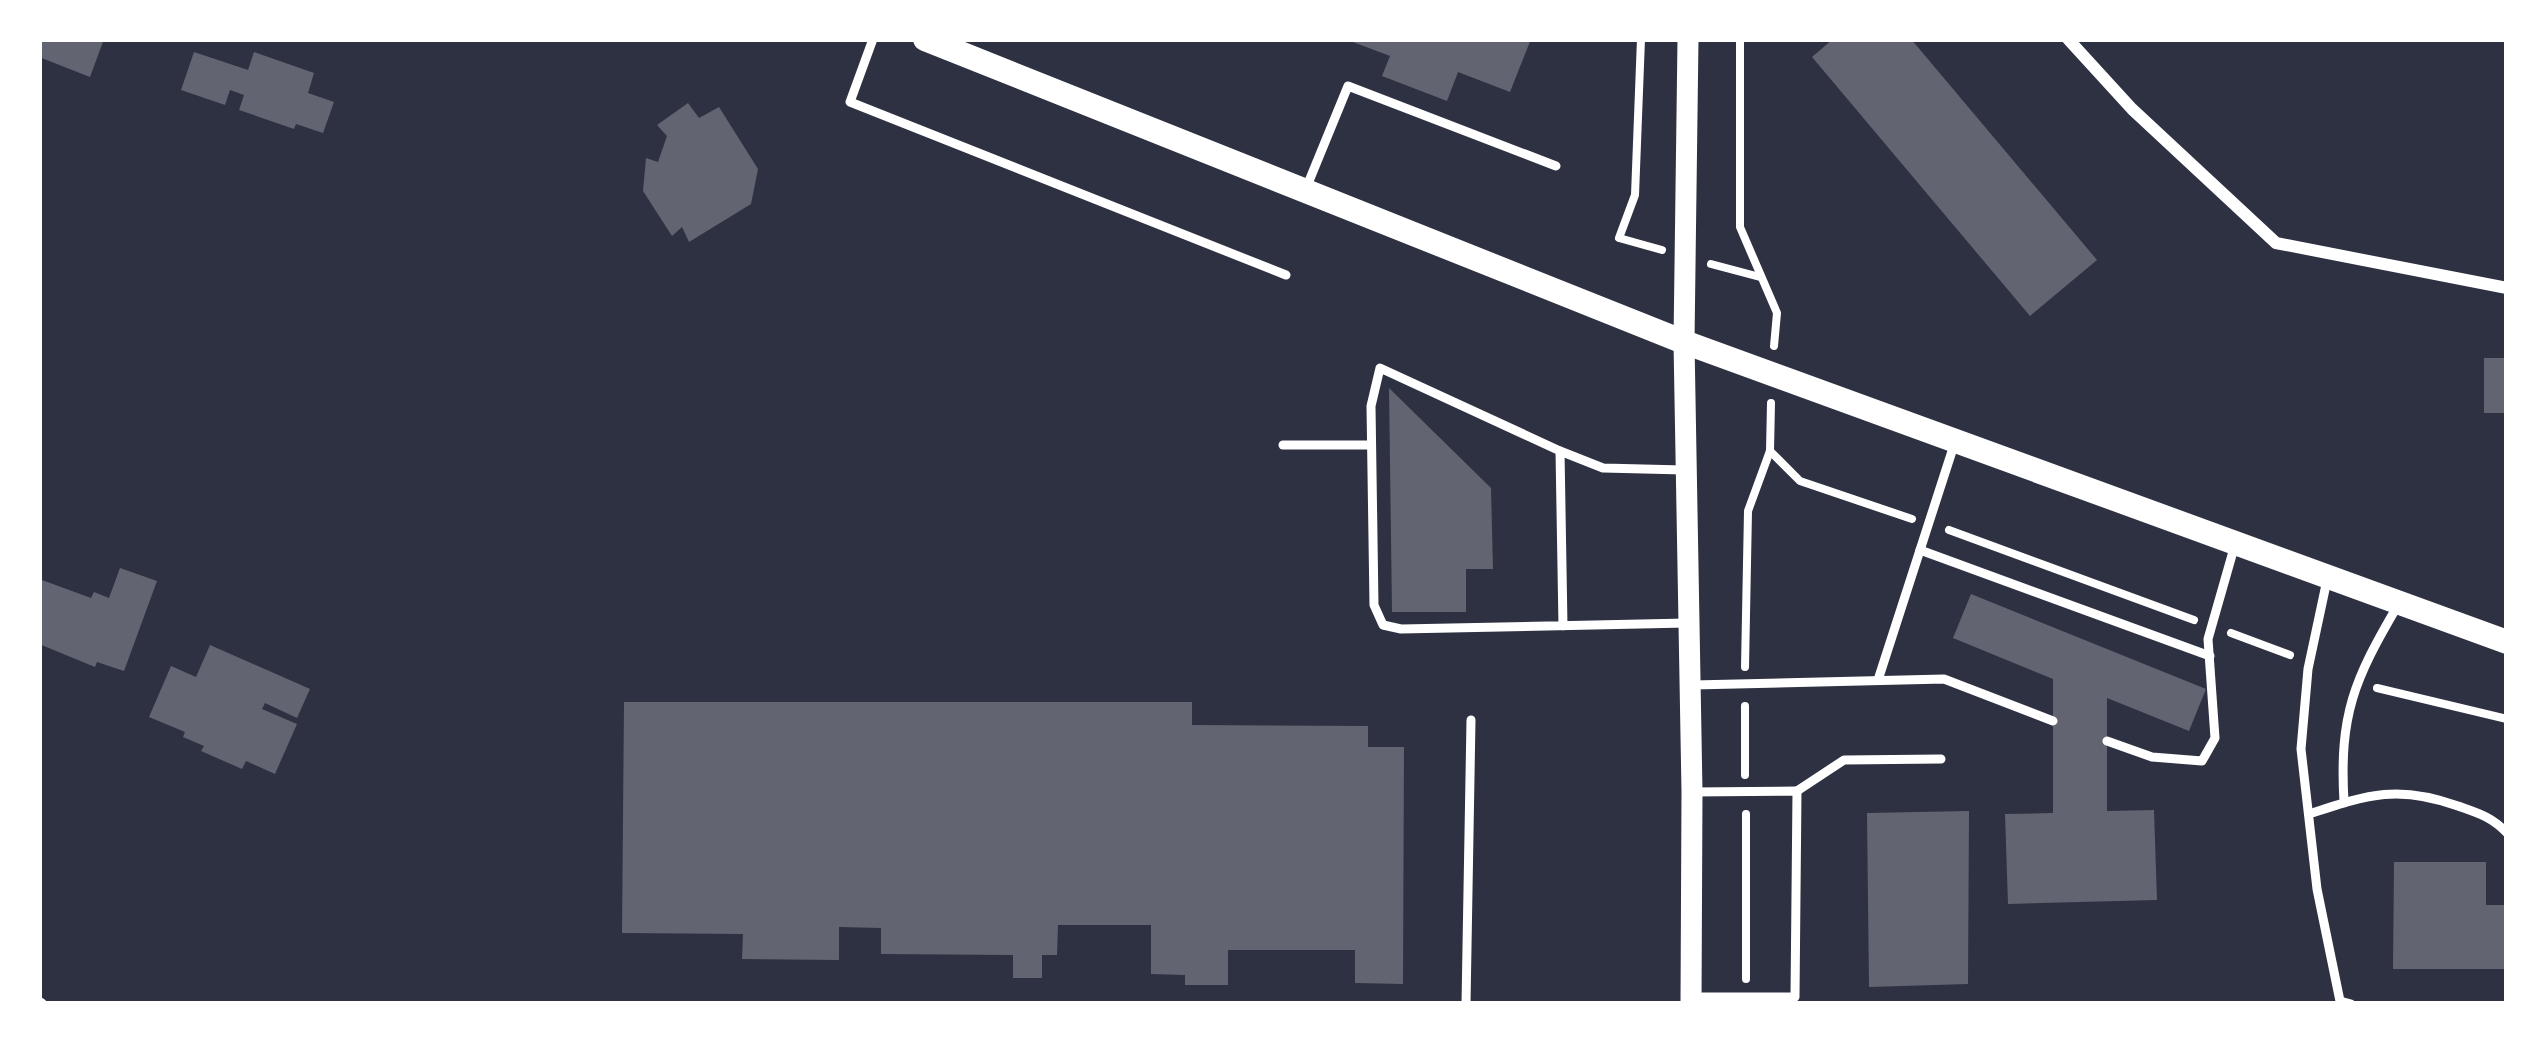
<svg xmlns="http://www.w3.org/2000/svg" width="2546" height="1043" font-family="'IBM Plex Sans',sans-serif">
<style>
.building{fill:#626471}
.lines{fill:none;stroke-linecap:round;stroke-linejoin:round}
.path{stroke:#fff;stroke-width:8}
.service{stroke:#fff;stroke-width:9}
.minor{stroke:#fff;stroke-width:12}
.tertiary{stroke:#fff;stroke-width:21}
.secondary{stroke:#fff;stroke-width:24}
</style>
<rect width="100%" height="100%" fill="#2d3142"/>
<g class="building">
<polygon points="39,39 104,39 90,77 39,57"/>
<polygon points="1345,39 1531,39 1510,92 1458,72 1447,101 1382,76 1390,56"/>
<polygon points="1833,39 1911,39 2097,260 2030,316 1812,57"/>
<polygon points="194,52 248,70 254,52 314,73 308,93 334,102 323,133 296,124 294,129 239,110 244,95 230,90 225,105 181,90"/>
<polygon points="688,103 699,118 719,107 758,169 751,204 689,242 682,227 672,236 643,191 646,158 658,162 667,136 657,125"/>
<rect x="2484" y="358" width="23" height="55"/>
<polygon points="1389,388 1491,488 1493,569 1466,569 1466,612 1392,612"/>
<polygon points="120,568 157,581 124,671 97,662 95,667 39,644 42,580 91,598 94,592 109,598"/>
<polygon points="1971,594 2206,689 2189,731 2107,698 2107,811 2154,810 2157,900 2008,904 2005,814 2053,813 2053,679 1953,638"/>
<polygon points="210,645 310,689 297,718 265,703 262,709 297,724 275,774 246,761 242,769 201,751 204,746 183,737 185,732 149,717 171,666 196,677"/>
<polygon points="624,702 1192,702 1192,725 1368,726 1368,747 1404,747 1403,984 1355,983 1355,950 1228,950 1228,985 1185,985 1185,975 1151,974 1151,925 1058,925 1057,955 1042,955 1042,978 1013,978 1013,955 881,954 881,928 839,927 839,960 742,959 743,934 622,933"/>
<polygon points="1969,811 1968,984 1869,987 1867,813"/>
<polygon points="2394,862 2486,862 2486,905 2507,905 2507,969 2393,969"/>
</g>
<g class="lines">
<g class="path">
<polyline points="1641,39 1635,195 1619,238 1662,250"/>
<polyline points="1740,39 1740,227 1777,313 1774,346"/>
<polyline points="1711,264 1760,277"/>
<polyline points="1770,451 1800,481 1912,519"/>
<polyline points="1949,530 2194,620"/>
<polyline points="2231,633 2290,655"/>
<polyline points="1745,667 1748,511 1770,451 1771,403"/>
<polyline points="2377,688 2507,719"/>
<polyline points="1745,706 1745,775"/>
<polyline points="1746,814 1746,979"/>
</g>
<g class="service">
<polyline points="873,39 850,102 1286,275"/>
<polyline points="1307,186 1348,86 1556,166"/>
<polyline points="1283,445 1371,445"/>
<polyline points="1560,451 1603,468 1684,470"/>
<polyline points="1920,550 2210,656"/>
<polyline points="2327,580 2308,669 2301,749 2317,889 2340,1001 2351,1004"/>
<polyline points="1563,626 1560,451 1380,368 1371,406 1374,605 1383,625 1401,629 1687,623"/>
<polyline points="1878,680 1954,445"/>
<polyline points="1693,685 1944,679 2053,721"/>
<polyline points="2107,741 2152,757 2202,761 2215,738 2208,639 2234,548"/>
<polyline points="1797,791 1844,760 1941,759"/>
<path d="M2344,802C2339,714 2354,680 2398,605"/>
<path d="M2309,814C2367,795 2397,784 2458,806C2478,813 2492,817 2507,833"/>
<polyline points="1692,997 1795,997 1797,791 1692,792"/>
<polyline points="1466,1004 1471,720"/>
</g>
<g class="minor">
<polyline points="2068,39 2132,109 2276,243 2507,288"/>
<polyline points="39,1003 41,1004"/>
</g>
<polyline class="tertiary" points="1688,39 1684,342 1692,792 1691,1004"/>
<polyline class="secondary" points="925,39 1684,342 2507,642"/>
</g>
<rect width="2546" height="1043" fill="none" stroke="#ffffff" stroke-width="84"/>
</svg>
